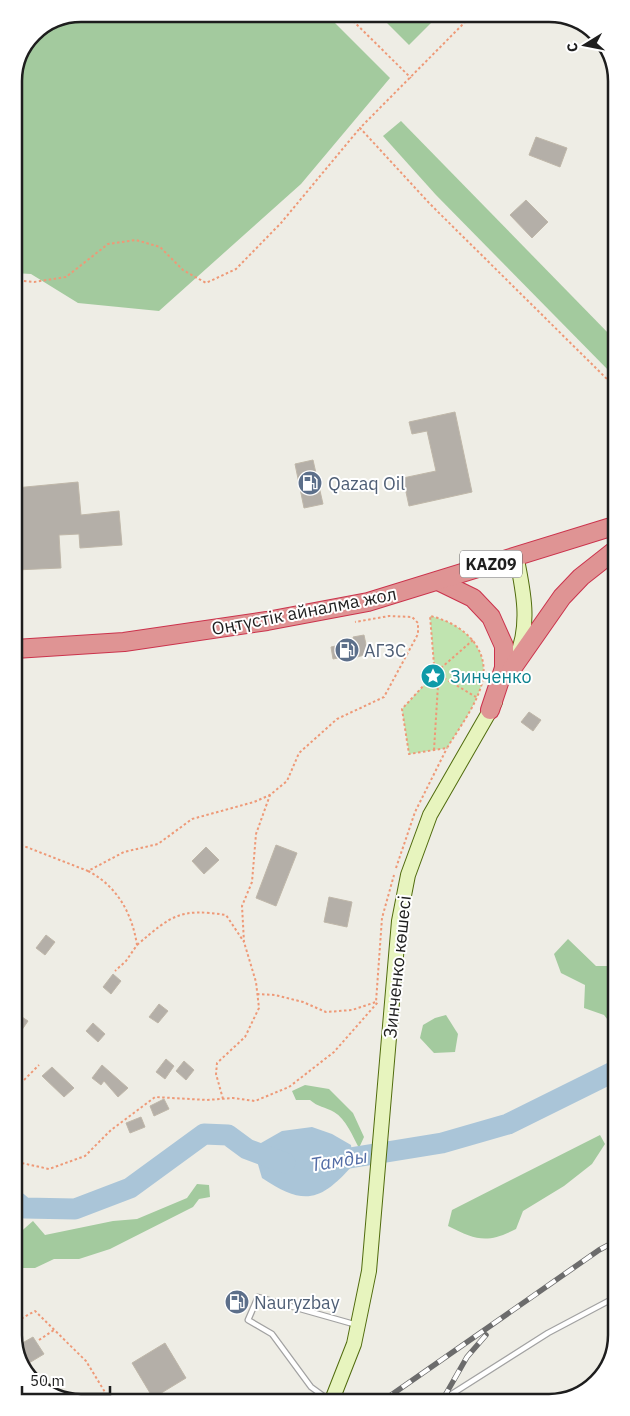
<svg xmlns="http://www.w3.org/2000/svg" width="630" height="1416" font-family="'IBM Plex Sans',sans-serif">
<style>
.grass{fill:#c0e4b0}
.forest{fill:#a3ca9e}
.water{fill:#aac5d8}
.lines{fill:none;stroke-linecap:round;stroke-linejoin:round}
.river{stroke:#aac5d8;stroke-width:21}
.building{fill:#b4afa8;stroke:#bfb7a9}
.lane-casing{stroke:#a2a2a2;stroke-width:7}
.secondary-casing{stroke:#516c0e;stroke-width:16}
.highway-casing{stroke:#cb334c;stroke-width:20}
.path{stroke:#e97;stroke-width:2;stroke-dasharray:2.5 2.5;stroke-linecap:butt}
.lane{stroke:#fff;stroke-width:4.5}
.secondary{stroke:#e7f4be;stroke-width:14}
.highway{stroke:#df9494;stroke-width:18}
.rail-casing{stroke:#6c6c6c;stroke-width:5.5}
.rail{stroke:#fff;stroke-width:4;stroke-dasharray:11;stroke-linecap:butt}
.labels{text-anchor:middle;dominant-baseline:central;stroke-width:4;stroke-linejoin:round;paint-order:stroke}
.shield{fill:#fff;stroke:#626262;stroke-width:1}
.shield-label{font-size:16px;font-weight:bold;fill:#1e1e1e}
.service-label{font-size:18px;fill:#4e5e75;stroke:#fff;text-anchor:start}
.street-label{font-size:18px;fill:#1e1e1e;stroke:#fff}
.culture-label{font-size:18px;fill:#0d838f;stroke:#fff;text-anchor:start}
.water-label{font-size:19px;font-style:italic;fill:#536da6;stroke:#fff}
.rim{fill:none;stroke:#1e1e1e;stroke-width:2.5}
</style>
<rect width="100%" height="100%" fill="#eeede5"/>
<path class="grass" d="M430,616C462,623 491,648 482,683C476,706 459,728 447,748L409,754L402,709L426,683L423,676L425,670L434,665Z"/>
<g class="forest">
<polygon points="81,14 326,14 390,78 301,184 159,311 78,303 31,274 14,273 14,77 34,33"/>
<polygon points="378,14 440,14 409,45"/>
<polygon points="401,121 613,338 613,375 436,195 383,136"/>
<polygon points="568,939 596,966 615,966 615,1023 611,1024 604,1015 584,1008 585,985 561,973 554,954"/>
<polygon points="446,1015 458,1034 455,1052 434,1053 420,1038 423,1025 435,1018"/>
<path d="M305,1085L329,1089L353,1113L364,1137L359,1148C353,1137 346,1119 334,1112C325,1107 318,1107 310,1100H296L292,1091Z"/>
<path d="M600,1135L605,1144L592,1164L564,1186L523,1211L516,1229C487,1244 476,1240 448,1226L452,1210Z"/>
<polygon points="197,1184 209,1185 210,1197 199,1199 193,1207 110,1249 79,1259 54,1259 35,1268 17,1268 17,1235 33,1221 45,1235 113,1221 137,1219 187,1198"/>
</g>
<path class="water" d="M312,1127L332,1134L351,1145L353,1165C320,1202 304,1206 262,1178L257,1161L261,1143L282,1131Z"/>
<g class="lines">
<g class="river">
<polyline points="325,1162 442,1143 508,1124 615,1071"/>
<polyline points="17,1202 24,1208 75,1209 130,1188 204,1134 228,1135 247,1149 285,1163"/>
</g>
</g>
<g class="building">
<polygon points="536,137 567,148 560,167 529,155"/>
<polygon points="526,200 548,222 532,238 510,215"/>
<polygon points="455,412 472,492 409,506 403,478 436,471 427,431 412,434 409,422"/>
<polygon points="313,460 323,504 304,508 295,464"/>
<polygon points="78,482 81,515 119,511 122,545 80,548 79,534 59,535 61,568 15,570 15,488"/>
<polygon points="364,635 368,654 357,657 357,654 333,659 331,647 354,642 353,637"/>
<polygon points="529,712 541,720 533,731 521,722"/>
<polygon points="276,845 297,853 276,906 256,898"/>
<polygon points="206,847 219,860 204,874 192,861"/>
<polygon points="329,897 352,902 347,927 324,922"/>
<polygon points="46,935 55,942 45,955 36,948"/>
<polygon points="113,974 121,981 111,994 103,987"/>
<polygon points="159,1004 168,1011 158,1023 149,1017"/>
<polygon points="16,1013 28,1021 17,1037 16,1020"/>
<polygon points="93,1023 105,1034 98,1042 86,1031"/>
<polygon points="166,1059 174,1066 165,1079 156,1072"/>
<polygon points="184,1061 194,1070 186,1080 176,1071"/>
<polygon points="102,1065 128,1088 118,1097 104,1081 101,1085 92,1078"/>
<polygon points="52,1067 74,1088 64,1097 42,1076"/>
<polygon points="164,1099 169,1109 154,1116 150,1106"/>
<polygon points="141,1117 145,1127 130,1133 126,1123"/>
<polygon points="233,1293 243,1297 239,1311 228,1308"/>
<polygon points="33,1337 44,1354 24,1366 17,1357 17,1346"/>
<polygon points="165,1343 186,1378 153,1398 132,1363"/>
</g>
<g class="lines">
<defs>
<g id="lane">
<polyline points="444,1399 548,1333 616,1297"/>
<polyline points="329,1400 311,1387 272,1334 248,1320 258,1297 357,1325"/>
</g>
<g id="secondary">
<path d="M516,555C523,589 531,625 516,658"/>
<polyline points="332,1400 354,1344 369,1271 399,921 408,875 430,815 495,702"/>
</g>
<g id="highway">
<polyline points="438,581 473,598 491,617 504,646 504,668 490,710"/>
<polyline points="15,649 124,642 267,621 368,602 614,526"/>
<polyline points="511,670 562,597 581,577 614,551"/>
</g>
</defs>
<use href="#lane" class="lane-casing"/>
<use href="#secondary" class="secondary-casing"/>
<use href="#highway" class="highway-casing"/>
<g class="path">
<polyline points="346,14 411,78"/>
<polyline points="473,14 360,128 430,204 614,386"/>
<polyline points="14,280 34,282 66,277 108,244 136,240 160,247 183,270 206,283 236,269 281,223 360,128"/>
<circle cx="434" cy="676" r="10"/>
<polyline points="441,668 473,640"/>
<polyline points="444,678 476,697"/>
<path d="M426,683L402,709L409,754L447,748C459,728 476,706 482,683C491,648 462,623 430,616L434,665"/>
<polyline points="434,750 438,685"/>
<polyline points="16,843 88,871 124,852 158,844 192,819 254,802 270,795 287,781 299,753 337,719 384,697 418,634 418,623 412,617 389,616 355,622"/>
<polyline points="396,868 415,812 447,748"/>
<path d="M88,871C117,886 132,913 137,945L126,961L115,971"/>
<path d="M137,945C172,915 180,908 226,915L244,942"/>
<polyline points="257,994 275,995 303,1002 326,1012 352,1010 376,1002 382,918 394,875"/>
<polyline points="17,1087 39,1065"/>
<polyline points="223,1099 216,1074 217,1063 245,1037 259,1008 256,982 244,942 242,906 252,882 256,834 270,795"/>
<polyline points="17,1162 49,1169 85,1156 111,1130 155,1097 207,1100 233,1098 255,1101 289,1087 334,1052 378,1002"/>
<polyline points="17,1321 35,1311 86,1361 111,1402"/>
<polyline points="39,1340 54,1330"/>
</g>
<use href="#lane" class="lane"/>
<use href="#secondary" class="secondary"/>
<use href="#highway" class="highway"/>
<defs>
<g id="rail">
<polyline points="443,1399 467,1357 486,1335"/>
<polyline points="384,1400 599,1250 616,1241"/>
</g>
</defs>
<use href="#rail" class="rail-casing"/>
<use href="#rail" class="rail"/>
</g>
<defs>
<symbol id="fuel-disc" viewBox="-11 -11 22 22"><circle r="9.5" fill="#5c6f8a" stroke="#fff"/><path d="M-5.5-6h7V0h2V4h1.3V-2.5L3-4.5l.8-.8L6-3V5H2.5V1h-1V6h-7ZM-4.2-4.7v3.2H.2V-4.7Z" fill="#fff"/></symbol>
<symbol id="sight-disc" viewBox="-11 -11 22 22"><circle r="9.5" fill="#0f9aa8" stroke="#fff"/><path d="M0-6L1.8-2.2L6-1.7L2.9 1.2L3.7 5.4L0 3.3L-3.7 5.4L-2.9 1.2L-6-1.7L-1.8-2.2Z" fill="#fff"/></symbol>
</defs>
<g fill-rule="evenodd">
<use href="#fuel-disc" x="296" y="469" width="28" height="28"/>
<use href="#fuel-disc" x="333" y="636" width="28" height="28"/>
<use href="#sight-disc" x="419" y="662" width="28" height="28"/>
<use href="#fuel-disc" x="223" y="1288" width="28" height="28"/>
</g>
<g class="labels">
<rect class="shield" x="460" y="550.5" width="62" height="27" rx="4"/>
<g class="shield-label">
<text x="491" y="564">KAZ09</text>
</g>
<g class="service-label">
<text x="328" y="483">Qazaq Oil</text>
<text x="364" y="650">АГЗС</text>
<text x="254" y="1302">Nauryzbay</text>
</g>
<g class="street-label">
<text transform="translate(304 611) rotate(-11)">Оңтүстік айналма жол</text>
<text transform="translate(397 967) rotate(-84)">Зинченко көшесі</text>
</g>
<g class="culture-label">
<text x="450" y="676">Зинченко</text>
</g>
<g class="water-label">
<text transform="translate(339 1160) rotate(-9)">Тамды</text>
</g>
</g>
<path d="M0 0H630V1416H0ZM81 22H549A59 59 0 0 1 608 81V1335A59 59 0 0 1 549 1394H81A59 59 0 0 1 22 1335V81A59 59 0 0 1 81 22Z" fill="#fff" fill-rule="evenodd"/>
<path class="rim" d="M81 22H549A59 59 0 0 1 608 81V1335A59 59 0 0 1 549 1394H81A59 59 0 0 1 22 1335V81A59 59 0 0 1 81 22Z"/>
<g transform="translate(585 45) rotate(260)" stroke="#ffffff" stroke-width="4" paint-order="stroke">
<path d="M0-4L9 19L0 12L-9 19Z" fill="#1e1e1e"/>
<text y="-8" font-size="14" font-weight="bold" text-anchor="middle" fill="#1e1e1e">С</text>
</g>
<path d="M22 1386v8h88v-8" fill="none" stroke="#1e1e1e" stroke-width="2.5"/>
<text x="30" y="1386" font-size="15" fill="#1e1e1e" stroke="#ffffff" stroke-width="4" paint-order="stroke">50 m</text>
</svg>
